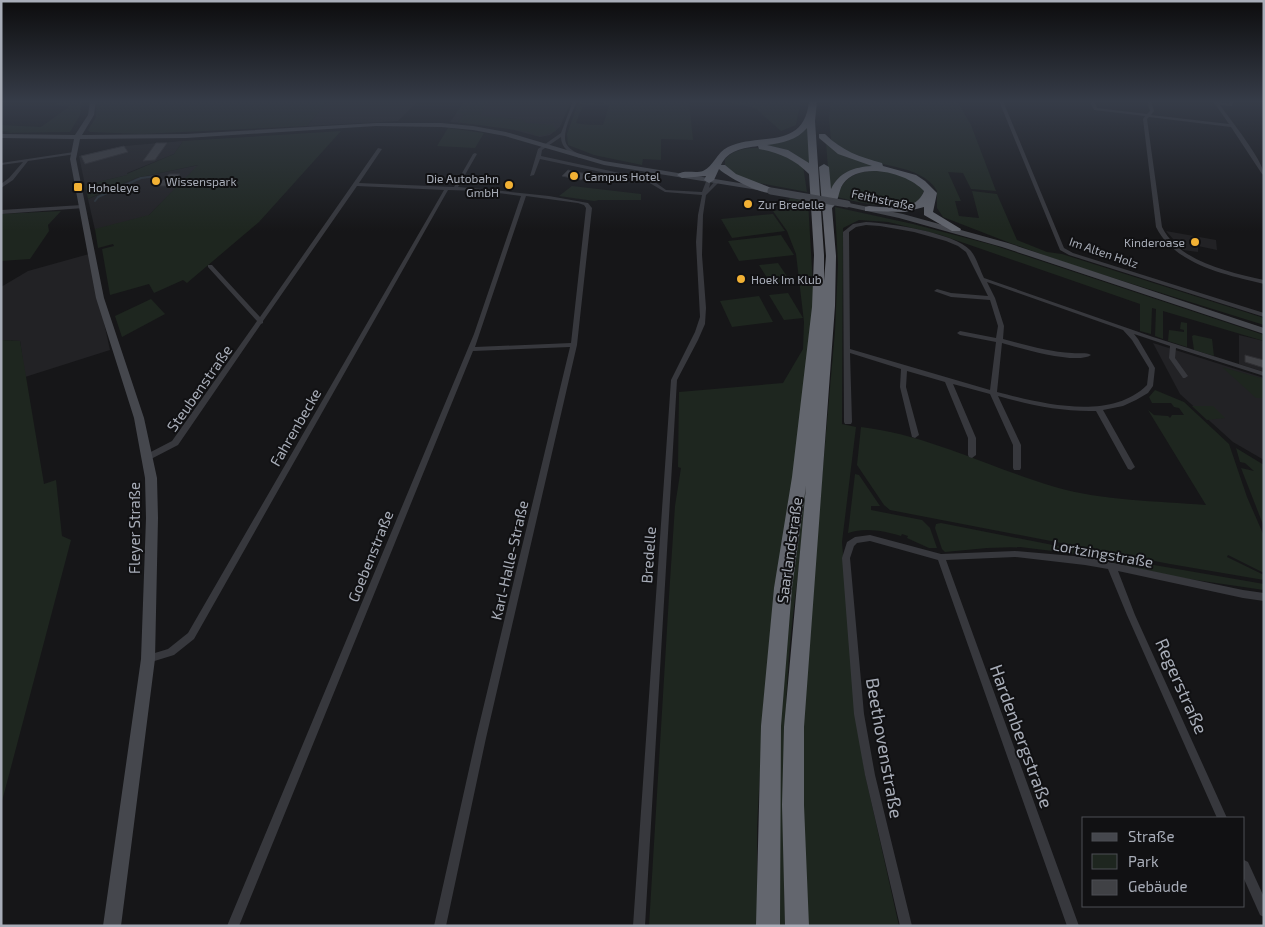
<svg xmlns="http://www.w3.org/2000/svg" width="1265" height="927" font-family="'Exo 2',sans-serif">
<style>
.built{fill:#222225}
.green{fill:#1e261f}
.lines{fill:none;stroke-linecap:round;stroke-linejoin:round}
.stream{stroke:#2c353c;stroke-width:2}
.building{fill:#404145;stroke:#303034}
.street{fill:#37383d;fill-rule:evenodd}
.secondary{fill:#45474d;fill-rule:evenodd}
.highway{fill:#63666e;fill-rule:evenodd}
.secondary-bridge{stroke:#45474d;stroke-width:7}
.poi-dot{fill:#f2b134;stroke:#111113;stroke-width:2}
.labels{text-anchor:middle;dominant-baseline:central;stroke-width:4;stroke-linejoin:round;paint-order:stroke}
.far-poi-label{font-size:12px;fill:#a8adb8;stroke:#111113;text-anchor:start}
.far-street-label{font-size:12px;fill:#a8adb8;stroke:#111113}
.street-label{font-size:15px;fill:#a8adb8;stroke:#111113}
.near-street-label{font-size:18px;fill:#a8adb8;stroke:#111113}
</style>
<rect width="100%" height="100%" fill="#161618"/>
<g class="built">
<polygon points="328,101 418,101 398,121 307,126"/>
<polygon points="465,101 571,101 560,127 550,135 540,137 503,127 450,122"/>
<polygon points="183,141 174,154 127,173 128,175 85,185 79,156 124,146"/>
<polygon points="199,165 145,219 95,230 88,199 136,178"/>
<polygon points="1166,231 1216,240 1217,250 1198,246 1198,252 1183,250"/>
<polygon points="89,254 110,350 25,377 20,341 1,340 1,287 28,271"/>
<polygon points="1239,335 1264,341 1264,372 1239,364"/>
<polygon points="1153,343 1264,378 1264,460 1233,442 1180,394"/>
</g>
<g class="green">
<polygon points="60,101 82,101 80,115 70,132 1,133 11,132 1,131 1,125 41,127 69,107 55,105"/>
<polygon points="96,101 328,101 307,126 141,134 90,132 88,130 96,117"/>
<polygon points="465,101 488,101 480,116 521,119 526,123 553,125 556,131 545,135 536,136 529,132 458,122 464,114 456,113"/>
<path d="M579,101H581V103H591L593,101L592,103L603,104L604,101H711L689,102L693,140L661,139V160L643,159L642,165L594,155L568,145L567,134L577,106L599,107H582L576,123C585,125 592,125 603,125L609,106L578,104Z"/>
<polygon points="721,101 801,101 796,125 781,131 755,108"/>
<path d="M831,101H957L971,125L996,191L971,189L963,173L948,172L961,201H955L959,216L979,218L972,191L997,194L1017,240L1047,252L1062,254L1264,318V325L1075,266L1010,243L943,217L937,208V191C922,163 871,167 846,153C841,150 836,144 831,140L829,118Z"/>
<path d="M808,125L810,167C797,152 781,147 762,145C778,141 798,141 808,125Z"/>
<polygon points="448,128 484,133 475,148 437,146"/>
<polygon points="341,131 259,222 187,283 183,280 154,293 149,284 110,295 102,249 114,246 113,244 98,248 95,229 149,215 198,165 136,178 88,199 85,185 127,175 127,174 174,154 183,141"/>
<path d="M826,143L844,156L881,167C860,169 838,169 830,192Z"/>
<path d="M759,148L775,150L803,166L807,192L754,182L741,178L725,167V159C734,149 747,148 759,148Z"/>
<path d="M873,170L894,172L925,188L919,203C891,210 865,204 837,197C843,178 854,173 873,170Z"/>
<polygon points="572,186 641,194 641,200 599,200 594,201 559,196"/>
<polygon points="790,198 808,201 813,286 813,308 806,386 764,698 757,827 757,926 649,926 669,596 675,506 681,468 678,467 679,392 783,383 803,349 804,322 796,254 787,231 773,211 783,210"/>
<polygon points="835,207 913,224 993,245 1264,335 1264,341 1163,311 1163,339 1155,336 1156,309 1152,308 1151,334 1140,331 1140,304 941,235 888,222 859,220 843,228 842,424 856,427 842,542 856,716 865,774 899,926 803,926 800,728 835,331 838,264"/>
<polygon points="61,211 48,225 49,231 30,259 1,261 1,214"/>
<polygon points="773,214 785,231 732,238 721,219"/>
<polygon points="781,235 794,255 739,261 728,241"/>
<polygon points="778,263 792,284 772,286 759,265"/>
<polygon points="788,293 803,318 784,320 769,295"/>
<polygon points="759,296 773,322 732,327 720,301"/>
<polygon points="151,299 165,314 122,337 115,316"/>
<polygon points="1181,322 1187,323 1187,347 1168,341 1169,330 1184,332 1184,330 1180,329"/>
<polygon points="1194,335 1212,339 1214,356 1194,350 1192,336"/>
<polygon points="1,340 20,341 44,484 56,480 62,536 71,540 1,805"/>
<polygon points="1222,367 1264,379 1264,398 1256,398"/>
<path d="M1155,390L1184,402L1229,444L1247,497L1264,536V573L1228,555L1227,557L1264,575V580L1170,564L890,510L884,505L857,465L861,427C929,435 990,468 1055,487C1104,501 1156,501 1206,505L1148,410L1154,415L1168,416L1170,418L1172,415H1184L1179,408L1174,407L1171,403H1152L1149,397Z"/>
<polygon points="1192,406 1213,406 1225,418 1207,420"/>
<polygon points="1236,448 1264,465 1264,527 1241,468 1254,471 1245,463 1240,462"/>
<path d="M806,468C806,531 794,593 789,656C782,746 784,836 785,926H776L775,805L786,627Z"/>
<path d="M855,474L859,475L880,506H871V510L922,520L930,528L937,548H929L907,538L908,536L902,534L901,536C885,531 865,527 848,533Z"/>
<polygon points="941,523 1114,557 1118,558 1120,564 1077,554 1020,547 987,548 945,552 942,549 935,528 936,524"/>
<polygon points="1125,560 1264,584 1264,590 1182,578 1126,566"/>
</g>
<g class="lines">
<polyline class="stream" points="95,201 98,197 141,178 157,176"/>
</g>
<g class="building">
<polygon points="156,143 167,143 155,160 143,161"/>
<polygon points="124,146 128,152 85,164 81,156"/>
<polygon points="568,170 572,171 587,174 581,180 562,176"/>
<polygon points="169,174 180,174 168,186 157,186"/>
<polygon points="1245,355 1264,360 1264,368 1245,362"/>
</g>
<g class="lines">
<g class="street">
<path d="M573,101H577C573,111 560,135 567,145C570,150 578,153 583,157L579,158C570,153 561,148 561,137L542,150L541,156L652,180L666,190L702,192L707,179L711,180L709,188L715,181L719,182L706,195L703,215L702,255L706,308L705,324L698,340L677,380L645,926H633L671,380L695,332L700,317L696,242L698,215L702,195L665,192L648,182L540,159L534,175L530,176L538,149L561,133Z"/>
<polygon points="999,101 1003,101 1064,248 1073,253 1264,313 1264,317 1069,255 1060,250"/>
<path d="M1090,101H1094L1097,108L1147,114L1150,111L1147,101H1151L1154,111L1151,115L1229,124L1213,101L1229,104L1230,101H1234L1232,106L1220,105C1229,118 1264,161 1264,175L1262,174L1231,127L1149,117L1147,119L1162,227C1179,262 1229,272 1264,280V284C1227,275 1175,265 1156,227L1143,119L1145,116L1094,110Z"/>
<path d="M378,148L382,149L359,183L454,187L473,154L475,153L477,154L458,187L483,189L549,196L588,203L592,208L577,345L486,738L446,926H434L476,738L570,347L473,351L239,926H227L474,334L521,196L483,191L448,190L194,639L174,655L148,663L145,662L143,659L145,656L168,649L188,633L444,190L357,186L263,321V323L261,324L178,445L151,459H145L144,457L145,455L172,441L257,321L208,267V265H212L260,317ZM526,196L578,203L584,205L586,208L571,343L475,347Z"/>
<polygon points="74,152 76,152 76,154 28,161 13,180 1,188 1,184 9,178 23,162 1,165 1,163"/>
<polygon points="82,205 84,206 84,208 1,214 1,210"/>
<path d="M866,222C889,223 955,233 970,250C976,256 980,270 984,278L1153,337L1264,372V376L1176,348L1175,358L1188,376L1185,378H1183L1169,358L1170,346L1134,334L1138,339L1155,368L1153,386L1148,393L1136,400L1123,406L1103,410L1135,467L1131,470L1128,469L1096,411C1062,412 1030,405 998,396L1021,445V468L1020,470H1014L1013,468V445L990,394L953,384L976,438V455L972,458L969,457L968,455V438L945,382L907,371L906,387L919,435L915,438L912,437L900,387L901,369L850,353L852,422L851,424H845L844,422L843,232L853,224ZM866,225L880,226L914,232L946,241L958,246L966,252L988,296L951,293L937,289L934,291L951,297L990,300L998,326L996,338L960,331L957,333L960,335L996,342L990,390L850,349L849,232L856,227ZM987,282L1123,330L1132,340L1149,368L1147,385C1110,422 1040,403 997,392L1002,343C1020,348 1077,365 1091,355C1086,352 1079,354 1072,353C1049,352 1025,345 1003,339L1004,326L995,298Z"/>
<polygon points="870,535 941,554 1015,551 1085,557 1243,590 1264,593 1264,601 1243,598 1118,571 1135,615 1227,818 1217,818 1127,615 1108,569 1085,565 1015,557 946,560 1079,926 1067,926 938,560 870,541 857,543 854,546 850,558 864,714 875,775 912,926 900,926 865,775 854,714 842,558 847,542 855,537"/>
<polygon points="1244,860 1248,862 1264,897 1264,917 1260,915 1244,879"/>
</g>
<g class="secondary">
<polygon points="90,101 96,101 94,115 82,135 186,134 376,123 441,123 473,126 506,132 604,161 764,187 768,189 764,191 604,165 505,136 473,130 441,127 376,126 186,138 80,139 76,159 104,298 144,418 157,478 158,518 155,659 121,926 103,926 141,659 146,518 145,478 134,418 96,298 70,159 74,139 1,138 1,134 75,135 88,115"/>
<polygon points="844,202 903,214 1008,243 1264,328 1264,334 1002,247 899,218 844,206"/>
</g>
<path class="highway" d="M809,101H817L815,121L824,255V281L826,256L819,167L824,164L829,167L831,189C839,172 854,167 872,166L838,154L819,138V134H825C842,151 860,157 882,163L883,166L916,175L925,181L937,193L933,212L961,229L960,231H952L924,215V207L905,212L865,211V207L869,206C887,207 916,213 924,191C908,173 860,160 843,184C838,191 839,203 832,208L836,256L835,306L804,727V805L809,926H785L782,805L784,727L806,486L792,588L781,726L780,926H756L761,726L774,588L792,477L812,307L814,255L809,174C794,159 779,153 759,149L758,146C743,148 728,150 721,165H725L736,174L774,189V193C761,195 729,178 719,169L714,180L709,183L704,180L706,176L682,178L677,175C684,169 695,174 703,171C714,166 716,153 728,147C760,132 804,151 809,101ZM807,128L809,163L788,150L767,145C782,143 797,140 807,128Z"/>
<polyline class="secondary-bridge" points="771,191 847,204"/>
</g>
<linearGradient id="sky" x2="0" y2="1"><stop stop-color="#0c0c0d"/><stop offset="0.44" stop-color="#363c48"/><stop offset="1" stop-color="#363c48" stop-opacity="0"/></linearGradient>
<rect width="1265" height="231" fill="url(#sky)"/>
<g class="poi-dot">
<circle cx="574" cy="176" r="5"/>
<circle cx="156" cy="181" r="5"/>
<circle cx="509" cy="185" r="5"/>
<rect x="73" y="182" width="10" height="10" rx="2.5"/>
<circle cx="748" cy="204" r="5"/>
<circle cx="1195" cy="242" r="5"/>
<circle cx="741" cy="279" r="5"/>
</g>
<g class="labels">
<g class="far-poi-label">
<text x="584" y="176">Campus Hotel</text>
<text x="499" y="178" text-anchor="end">Die Autobahn<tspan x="499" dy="14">GmbH</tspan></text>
<text x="166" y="181">Wissenspark</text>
<text x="88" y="187">Hoheleye</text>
<text x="758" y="204">Zur Bredelle</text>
<text x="1185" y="242" text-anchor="end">Kinderoase</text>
<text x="751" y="279">Hoek Im Klub</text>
</g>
<g class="far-street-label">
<text transform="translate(883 199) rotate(12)">Feithstraße</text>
<text transform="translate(1104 252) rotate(19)">Im Alten Holz</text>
</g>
<g class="street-label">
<text transform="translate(199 388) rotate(-55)">Steubenstraße</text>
<text transform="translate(295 427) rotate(-60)">Fahrenbecke</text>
<text transform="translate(134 528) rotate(-90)">Fleyer Straße</text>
<text transform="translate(789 550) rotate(-82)">Saarlandstraße</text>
<text transform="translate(1103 553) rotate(10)">Lortzingstraße</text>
<text transform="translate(648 555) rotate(-86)">Bredelle</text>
<text transform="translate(370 556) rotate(-68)">Goebenstraße</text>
<text transform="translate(509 560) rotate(-77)">Karl-Halle-Straße</text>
</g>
<g class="near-street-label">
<text transform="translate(1182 686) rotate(66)">Regerstraße</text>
<text transform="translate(1022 736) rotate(70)">Hardenbergstraße</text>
<text transform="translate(885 748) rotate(80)">Beethovenstraße</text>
</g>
</g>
<rect width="1265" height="927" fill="none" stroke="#a8adb8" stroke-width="5"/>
<rect x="1082" y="817" width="162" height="90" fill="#111113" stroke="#4d4f55"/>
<rect x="1092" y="833" width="25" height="8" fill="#45474d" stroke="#4d4f55"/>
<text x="1128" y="842" font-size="15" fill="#a8adb8">Straße</text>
<rect x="1092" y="854" width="25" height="15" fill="#1e261f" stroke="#4d4f55"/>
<text x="1128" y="867" font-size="15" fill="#a8adb8">Park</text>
<rect x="1092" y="880" width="25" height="15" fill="#404145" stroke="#4d4f55"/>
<text x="1128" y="892" font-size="15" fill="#a8adb8">Gebäude</text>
</svg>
